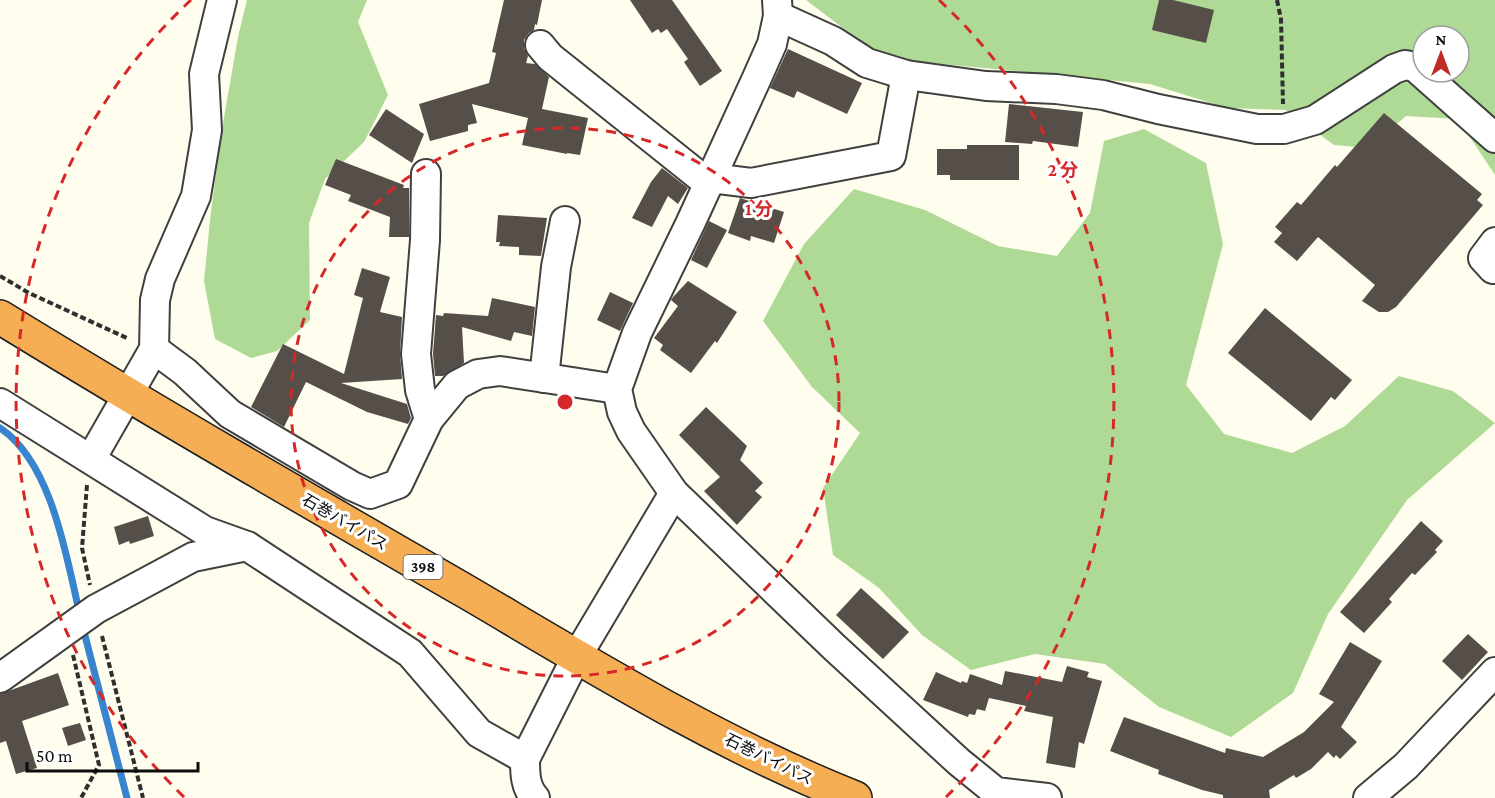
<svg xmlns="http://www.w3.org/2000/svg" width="1495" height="798" font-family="'Crimson Pro','Noto Sans JP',serif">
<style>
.forest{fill:#aeda96;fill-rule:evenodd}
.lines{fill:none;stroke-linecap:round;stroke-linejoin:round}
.stream{stroke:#3884cf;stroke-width:7}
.building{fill:#564f49}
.minor-casing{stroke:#404040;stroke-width:32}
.highway-casing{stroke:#1e1e1e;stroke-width:36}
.path{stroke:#2f2f2f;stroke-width:4;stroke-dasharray:6 3;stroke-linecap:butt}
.minor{stroke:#fff;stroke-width:28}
.highway{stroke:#f6ae55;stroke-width:33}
.ring{fill:none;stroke:#d62828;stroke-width:3;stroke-dasharray:10 8}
.labels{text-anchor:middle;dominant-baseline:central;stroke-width:6;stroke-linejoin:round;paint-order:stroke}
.shield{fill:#fff;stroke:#565656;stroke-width:1.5}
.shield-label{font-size:15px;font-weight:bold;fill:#0d0d0d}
.street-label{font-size:16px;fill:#0d0d0d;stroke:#fff}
.centre{fill:#d62828;stroke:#fff;stroke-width:3}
.ring-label{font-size:18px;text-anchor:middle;font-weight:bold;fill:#d62828;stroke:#fff;stroke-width:6;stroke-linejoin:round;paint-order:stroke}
</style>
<rect width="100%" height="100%" fill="#fffded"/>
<g class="forest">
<polygon points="247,0 367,0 358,22 388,95 364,142 325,179 309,223 310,320 277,351 251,358 215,339 204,281 210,220 221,135 238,37"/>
<path d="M806,0H1495V175L1458,119L1406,116L1369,148L1334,145L1286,110L1227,108L1150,84L889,59L852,35ZM1423,36H1459V72H1423Z"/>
<polygon points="1144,129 1206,163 1223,244 1186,385 1224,434 1292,453 1345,426 1399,376 1453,391 1495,423 1407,500 1328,614 1293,693 1231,737 1159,707 1105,664 1035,654 971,670 922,635 879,588 833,555 823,488 860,433 812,387 763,321 804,244 854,189 925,210 998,246 1057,256 1090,213 1104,141"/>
</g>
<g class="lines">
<g class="stream">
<path d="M0,428C51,462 66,554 79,611"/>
<polyline points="83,628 127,798"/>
</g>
</g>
<g class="building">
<polygon points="504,0 542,0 537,25 535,24 534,30 529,33 524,40 524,48 528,56 526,63 535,64 549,77 542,109 588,118 580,155 567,153 567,154 522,145 528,118 472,104 477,123 468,125 468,131 430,141 419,104 489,83 496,53 492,52"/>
<polygon points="630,0 672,0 722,71 700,86 684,62 688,59 667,29 661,33 658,29 652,33"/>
<polygon points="1159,0 1173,0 1214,10 1206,43 1152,30"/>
<polygon points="788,49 862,83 847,114 797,91 794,98 770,88"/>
<polygon points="1009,104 1083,112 1078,147 1033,141 1032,144 1005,142"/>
<polygon points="386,109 424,134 412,163 369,135"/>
<polygon points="1384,113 1482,194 1477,200 1483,205 1396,307 1388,312 1379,312 1362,301 1375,285 1318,237 1297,261 1274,242 1282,233 1275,227 1297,202 1301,205 1335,165 1337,167"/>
<polygon points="967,145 1019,145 1019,180 950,180 950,175 937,175 937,149 967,149"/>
<polygon points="336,159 404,185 403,188 409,188 409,237 389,237 390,217 348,201 351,195 325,185"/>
<polygon points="662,168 688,188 678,204 668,196 652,227 632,218 651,182"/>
<polygon points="740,198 784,212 774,243 751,236 750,241 728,233"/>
<polygon points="498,215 547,218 541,256 519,255 519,247 499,246 500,242 496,242"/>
<polygon points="709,221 727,230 707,268 691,260"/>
<polygon points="362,268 390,277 380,312 402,317 400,353 402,379 341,383 407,404 411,418 408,424 367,412 306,382 284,427 251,407 283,344 344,374 363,298 354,295"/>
<polygon points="688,281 737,312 717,343 715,341 691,373 660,350 663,345 654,338 678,306 671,300 673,297"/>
<polygon points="610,292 633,303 620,331 597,320"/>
<polygon points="492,298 535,307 532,336 514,332 511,341 462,327 464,363 443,376 435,376 433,354 436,315 443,316 444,313 488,316"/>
<polygon points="1265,308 1352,380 1335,400 1331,397 1311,421 1228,353"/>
<polygon points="706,407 747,446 740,460 763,483 755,491 762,497 737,525 704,491 720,477 679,435"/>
<polygon points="148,516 154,536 130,544 129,541 119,545 114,527"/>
<polygon points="1421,521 1443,541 1435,550 1437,552 1415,575 1412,573 1389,599 1392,602 1364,633 1340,612"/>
<polygon points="861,588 909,632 883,659 836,615"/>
<polygon points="1468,634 1488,652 1462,680 1442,661"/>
<polygon points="1350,642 1382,661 1341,727 1357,742 1340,759 1336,755 1334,758 1328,752 1311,769 1296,778 1294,775 1269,790 1270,798 1223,798 1223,795 1202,790 1158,774 1159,770 1110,751 1124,717 1225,753 1226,748 1263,757 1304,732 1334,702 1319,694"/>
<polygon points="1067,666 1089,672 1087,677 1102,681 1084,744 1079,742 1075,768 1046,763 1053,717 1024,711 1026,706 989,698 985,711 977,709 975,715 969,714 968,717 923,700 936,672 961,683 962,681 967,683 970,674 1002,685 1005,671 1062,682"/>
<polygon points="58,673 69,705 22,721 37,768 16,774 6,741 0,743 0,694"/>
<polygon points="80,723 86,740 68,746 62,728"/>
</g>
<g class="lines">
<defs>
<g id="minor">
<polyline points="777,0 778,16 833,41 867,63 906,75 986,86 1056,89 1103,95 1158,109 1257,129 1284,129 1315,120 1394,69 1405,65 1415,67 1495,138"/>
<polyline points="778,16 772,44 756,80 690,224 637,333 617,389 622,412 631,431 674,493 834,647 959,762 996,792 1047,798"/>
<polyline points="540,45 550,57 709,184"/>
<polyline points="426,174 425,240 416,354 420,390 429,419"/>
<polyline points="711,178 751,183 891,156 906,75"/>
<polyline points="1495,242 1483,258 1493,269 1495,268"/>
<polyline points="154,349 185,372 230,414 352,486 370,494 398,484 429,419 457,385 478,374 500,371 617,389"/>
<polyline points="544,378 556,267 565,221"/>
<polyline points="0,403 205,531 247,546"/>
<polyline points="91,459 154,349 155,300 160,279 196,196 207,130 204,74 222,0"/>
<polyline points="0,678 96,609 193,557 247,546 410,653 479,733 525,759"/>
<path d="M535,798C525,787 525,773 525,759L577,656L674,493"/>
<polyline points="1368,798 1406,766 1495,672"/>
</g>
<path id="highway" d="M0,317C156,413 314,504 472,595C596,668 721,745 855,798"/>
</defs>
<use href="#minor" class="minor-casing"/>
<use href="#highway" class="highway-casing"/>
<g class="path">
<polyline points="1277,0 1281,19 1283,104"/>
<polyline points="0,276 29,293 129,339"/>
<polyline points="87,485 82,548 90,585"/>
<polyline points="102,636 143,798"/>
<polyline points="73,655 99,765 81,798"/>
</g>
<use href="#minor" class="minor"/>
<use href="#highway" class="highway"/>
</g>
<g class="ring">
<circle cx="565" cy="402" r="274"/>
<path d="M184 797A549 549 0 0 1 191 0M939 0A549 549 0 0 1 946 797"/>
</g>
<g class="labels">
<rect class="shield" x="403.5" y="555" width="39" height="24" rx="4.5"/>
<g class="shield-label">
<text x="423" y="567">398</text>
</g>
<g class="street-label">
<text transform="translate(345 522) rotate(30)">石巻バイパス</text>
<text transform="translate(769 759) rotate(26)">石巻バイパス</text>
</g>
</g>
<circle cx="565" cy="402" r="9" class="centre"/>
<g class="ring-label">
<text x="1063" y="176">2 分</text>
<text x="759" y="215">1 分</text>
</g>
<g transform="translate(1441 54)"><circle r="28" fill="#ffffff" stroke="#9e9e9e" stroke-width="1.5"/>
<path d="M0-4.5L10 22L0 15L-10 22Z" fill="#bf2b24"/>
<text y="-9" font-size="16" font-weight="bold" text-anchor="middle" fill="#0d0d0d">N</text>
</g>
<path d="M27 762v9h171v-9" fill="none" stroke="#0d0d0d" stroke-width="3"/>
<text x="36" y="762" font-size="18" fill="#0d0d0d" stroke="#ffffff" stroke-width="4.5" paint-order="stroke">50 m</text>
</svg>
